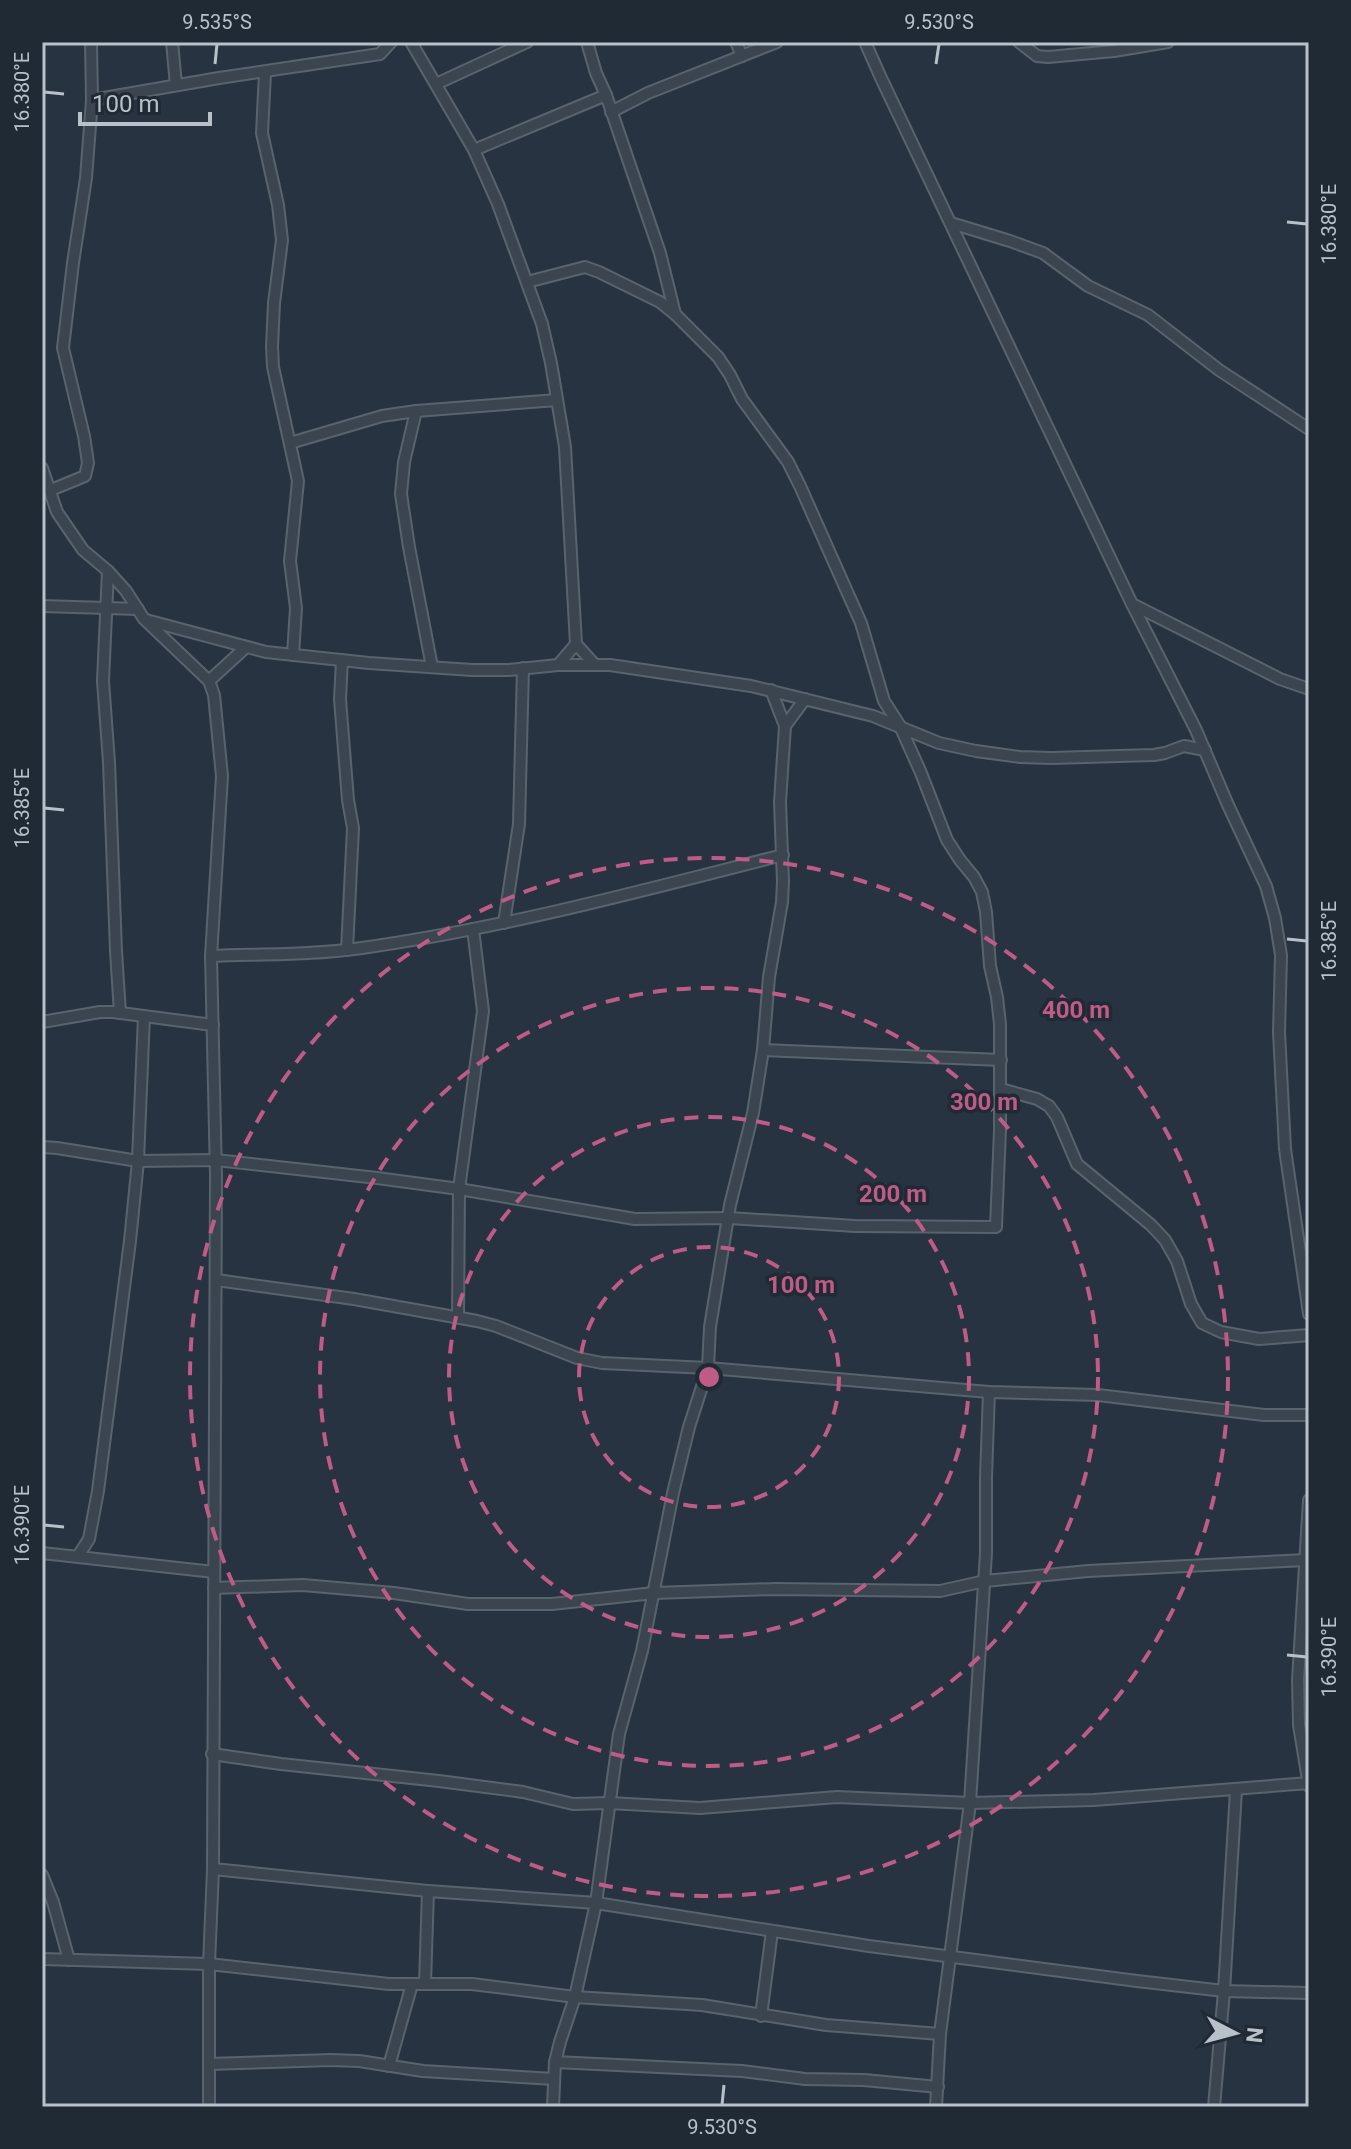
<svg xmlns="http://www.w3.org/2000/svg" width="1351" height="2149" font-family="Roboto,sans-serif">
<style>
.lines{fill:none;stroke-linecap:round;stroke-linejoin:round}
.minor-casing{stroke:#59636d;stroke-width:14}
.minor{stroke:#3b4550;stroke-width:10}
.ticks{fill:none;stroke:#b8c0ca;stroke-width:3}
.ring{fill:none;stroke:#be5b87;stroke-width:4;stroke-dasharray:14 10}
.centre{fill:#be5b87;stroke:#202a35;stroke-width:4}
.ring-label{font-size:24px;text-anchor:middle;font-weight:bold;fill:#be5b87;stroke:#202a35;stroke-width:7;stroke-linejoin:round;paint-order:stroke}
.neatline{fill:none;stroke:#b8c0ca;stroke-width:3}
.ticks-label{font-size:20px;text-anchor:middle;fill:#b8c0ca}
</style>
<rect width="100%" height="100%" fill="#273340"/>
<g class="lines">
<defs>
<g id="minor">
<polyline points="172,42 176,85"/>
<polyline points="411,42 474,150 498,204 542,324 551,363 565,447 576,644 595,665"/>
<polyline points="587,42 596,73 606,95 660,253 675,314"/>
<polyline points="736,42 742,56"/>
<polyline points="865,42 881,78 1132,604 1196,730 1228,805 1266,886 1275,918 1281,955 1279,1032 1285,1149 1309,1314"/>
<polyline points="1019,42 1037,56 1048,57 1114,51 1168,42"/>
<polyline points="265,73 262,133 278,205 282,240 274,303 272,347 273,367 298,481 290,561 296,608 293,655"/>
<polyline points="436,84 527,42"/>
<polyline points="92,100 219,78 380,54 391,42"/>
<polyline points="611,112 648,93 777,42"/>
<polyline points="474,150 606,95"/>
<polyline points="951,223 1010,241 1043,253 1088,286 1148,315 1219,370 1309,429"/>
<polyline points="416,411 404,462 401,494 409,547 432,667"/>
<polyline points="290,443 382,416 416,411 557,400"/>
<polyline points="42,468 57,512 83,550 108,571 126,591 144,619 209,681 214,695 222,776 211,956 216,1176 213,1869 209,1964 209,2107"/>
<polyline points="51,490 85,476 88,463 84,436 63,348 73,263 86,178 92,100 91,42"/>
<polyline points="108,571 103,681 109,762 116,951 120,1013"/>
<polyline points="1132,604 1280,679 1309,689"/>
<polyline points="42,606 138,609"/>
<polyline points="146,620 266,652 369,663 472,670 509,670 558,665 610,665 751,686 873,716 939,743 976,751 1020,757 1051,758 1154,755 1165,753 1184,746 1205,750"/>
<polyline points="342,660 340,699 348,800 353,828 347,950"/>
<polyline points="558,665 576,644"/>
<polyline points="209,681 246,647"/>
<polyline points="785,726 805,699"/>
<polyline points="504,923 519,824 523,668"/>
<path d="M211,956C261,954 313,955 362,948C505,928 644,890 783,855"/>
<polyline points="42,1022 100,1012 113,1012 213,1025"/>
<polyline points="763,1050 1001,1060"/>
<polyline points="1001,1089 1037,1099 1049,1106 1057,1117 1077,1164 1151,1225 1165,1240 1177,1261 1191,1304 1202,1323 1221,1332 1259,1339 1309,1335"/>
<polyline points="42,1147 57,1148 138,1161 216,1160 377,1178 459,1189 635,1219 729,1218 855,1226 996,1227 1000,1130 1000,1024 997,997 990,966 986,912 982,892 974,877 960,860 947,840 921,773 900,726 884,701 861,623 800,486 788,462 742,399 730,375 718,357 675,314 660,302 599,272 585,267 527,282"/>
<polyline points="216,1280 354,1299 477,1321 496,1326 577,1358 602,1363 708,1368 989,1392 1098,1395 1264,1415 1309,1415"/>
<polyline points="458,1317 459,1189 483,1011 473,929"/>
<polyline points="1309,1500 1298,1680 1299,1725 1309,1786"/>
<polyline points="42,1553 214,1572"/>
<polyline points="78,1556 89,1539 98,1491 130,1241 138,1161 144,1016"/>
<polyline points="214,1588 303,1585 394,1593 468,1604 552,1604 654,1593 775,1589 940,1591 985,1581 1088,1571 1306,1560"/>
<polyline points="212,1754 281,1764 439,1781 523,1792 573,1804 609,1803 700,1808 837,1797 970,1803 1094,1800 1309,1783"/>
<polyline points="213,1869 428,1891 596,1903 869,1946 1137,1981 1224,1991 1309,1993"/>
<polyline points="42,1875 53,1902 69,1960"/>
<polyline points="42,1959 209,1964 389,1984 472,1984 575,1997 702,2005 826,2025 940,2034"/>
<polyline points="425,1984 428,1891"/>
<polyline points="761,2016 772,1931"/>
<polyline points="555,2062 742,2071 805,2079 864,2080 938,2087"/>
<polyline points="209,2064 331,2060 359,2061 423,2071 554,2079"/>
<polyline points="389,2066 412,1984"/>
<polyline points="553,2107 555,2062 560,2042 575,1997 596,1903 619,1734 642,1651 673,1493 689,1427 708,1368 710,1327 730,1205 753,1113 763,1050 769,977 782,902 783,882 780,802 785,726 771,690"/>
<polyline points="936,2107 940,2034 970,1803 986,1553 986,1477 989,1392"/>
<polyline points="1214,2107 1224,1991 1236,1790"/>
</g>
</defs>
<use href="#minor" class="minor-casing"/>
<use href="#minor" class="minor"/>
</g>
<path class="ticks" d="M215,64L217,44M936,64L939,44M44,92L64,94M1287,222L1307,224M44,808L64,810M1287,939L1307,941M44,1525L64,1527M1287,1655L1307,1657M722,2105L724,2085"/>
<g class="ring">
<circle cx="709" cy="1377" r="130"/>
<circle cx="709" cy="1377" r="260"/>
<circle cx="709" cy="1377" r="389"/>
<circle cx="709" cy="1377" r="519"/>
</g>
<circle cx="709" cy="1377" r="12" class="centre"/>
<g class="ring-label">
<text x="1076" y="1018">400 m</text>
<text x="984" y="1110">300 m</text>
<text x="893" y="1202">200 m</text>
<text x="801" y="1293">100 m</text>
</g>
<rect width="1351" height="2149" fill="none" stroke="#202a35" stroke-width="88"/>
<g transform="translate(1235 2033) rotate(96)" stroke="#202a35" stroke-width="6" paint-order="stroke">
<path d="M0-6L14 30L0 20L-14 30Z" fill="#b8c0ca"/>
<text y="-12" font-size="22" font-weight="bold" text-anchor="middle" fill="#b8c0ca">N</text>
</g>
<path d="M80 112v12h130v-12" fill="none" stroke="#b8c0ca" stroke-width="4"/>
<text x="92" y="112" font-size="24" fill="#b8c0ca" stroke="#202a35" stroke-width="6" paint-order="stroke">100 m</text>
<rect x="44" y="44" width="1263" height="2061" class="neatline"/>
<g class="ticks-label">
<text x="217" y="29">9.535°S</text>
<text x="939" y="29">9.530°S</text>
<text transform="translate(22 92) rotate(-90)" y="7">16.380°E</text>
<text transform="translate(1329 224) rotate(-90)" y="7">16.380°E</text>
<text transform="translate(22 808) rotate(-90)" y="7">16.385°E</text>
<text transform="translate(1329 941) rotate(-90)" y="7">16.385°E</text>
<text transform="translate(22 1525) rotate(-90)" y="7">16.390°E</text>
<text transform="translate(1329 1657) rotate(-90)" y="7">16.390°E</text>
<text x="722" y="2134">9.530°S</text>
</g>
</svg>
